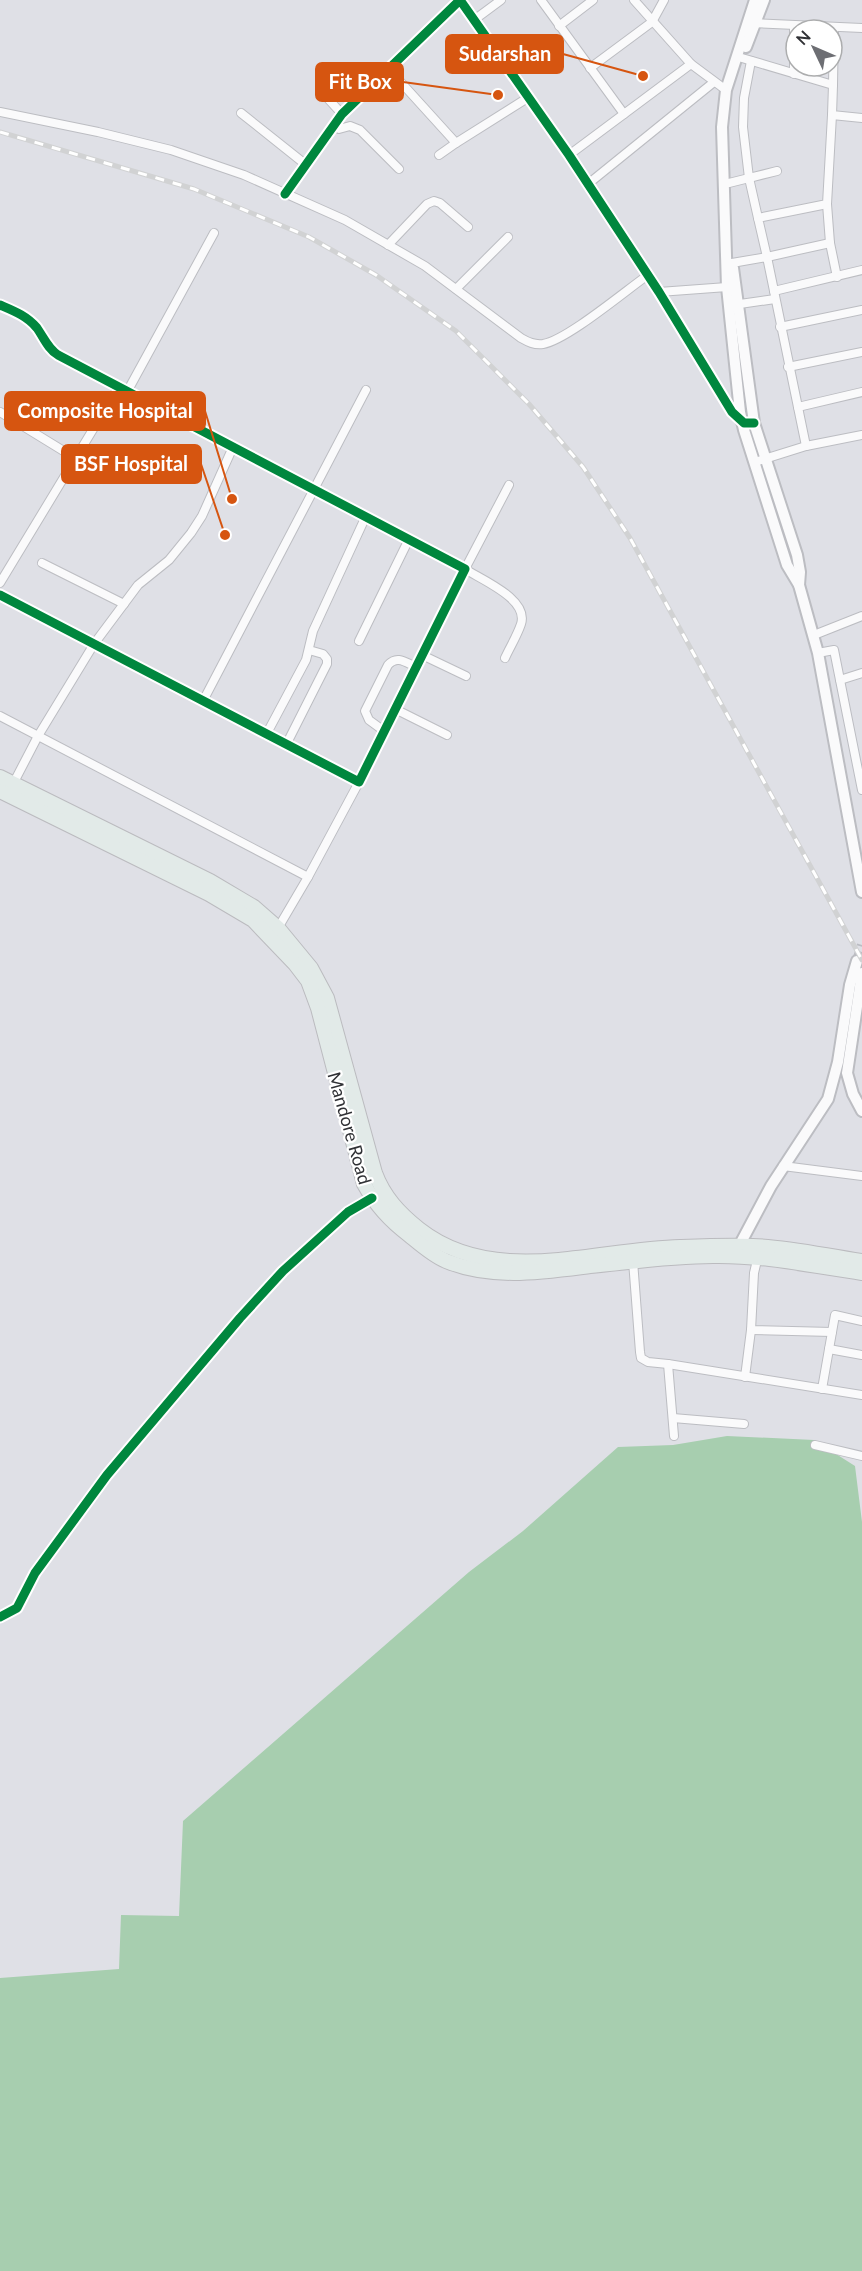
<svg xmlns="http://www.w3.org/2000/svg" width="862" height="2271" font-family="Lato,sans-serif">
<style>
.green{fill:#a7ceaf}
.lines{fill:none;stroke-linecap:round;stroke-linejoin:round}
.secondary-tunnel{stroke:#bcbdc3;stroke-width:10;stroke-dasharray:10 5;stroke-linecap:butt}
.minor-casing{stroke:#bcbdc2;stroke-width:10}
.secondary-casing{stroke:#bcbdc2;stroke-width:14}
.trunk-casing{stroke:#bbbbbf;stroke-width:16}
.minor{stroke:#fafafb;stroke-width:8}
.secondary{stroke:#fafafb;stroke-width:10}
.trunk{stroke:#e2eae8;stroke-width:14}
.rail-casing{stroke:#d1d2d3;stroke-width:5}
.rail{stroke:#fff;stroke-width:3;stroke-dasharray:9;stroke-linecap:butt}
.cycleway-casing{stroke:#fff;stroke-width:13}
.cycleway{stroke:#00873e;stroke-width:9}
.labels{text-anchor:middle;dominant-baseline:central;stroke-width:4.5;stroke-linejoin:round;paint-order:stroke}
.street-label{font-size:18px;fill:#303135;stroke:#fff}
.leader{fill:none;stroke:#d65510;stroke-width:2}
.callout-dot{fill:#d65510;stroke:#fff;stroke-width:2}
.callout{fill:#d65510;stroke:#d65510;stroke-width:2}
.callout-label{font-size:20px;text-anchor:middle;font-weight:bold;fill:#fff}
</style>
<rect width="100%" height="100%" fill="#dfe0e6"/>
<polygon class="green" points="727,1436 814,1440 855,1466 862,1522 862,2271 0,2271 0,1978 119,1969 121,1915 179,1916 183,1821 469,1572 523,1531 618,1447 673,1445"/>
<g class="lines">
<polyline class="secondary-tunnel" points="857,961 862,945"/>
<defs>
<g id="minor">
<polyline points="541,0 624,114"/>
<polyline points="634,0 691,64 726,90"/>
<polyline points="474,20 501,0"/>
<polyline points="751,23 862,28"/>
<polyline points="559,26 593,0"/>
<polyline points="742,58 833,85 832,115 862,118"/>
<polyline points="751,61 744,98 743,127 749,178 777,171"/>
<polyline points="388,68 456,143 439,155"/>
<polyline points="590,68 652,22 664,0"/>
<polyline points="794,74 794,25"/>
<polyline points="833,85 834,27"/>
<polyline points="321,91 342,114"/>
<path d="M0,112L98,132L171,150L244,175L345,220L425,266L521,338C528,342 534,345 543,344C567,340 625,291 648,275"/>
<polyline points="241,113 305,164"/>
<polyline points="333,125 339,129 350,126 360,130 399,169"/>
<polyline points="456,143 529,97"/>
<polyline points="569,155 691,64"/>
<polyline points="729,183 749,178 758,218"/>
<polyline points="588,184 714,82"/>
<polyline points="285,194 342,114 460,0 569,155 659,292 728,405 742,421"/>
<polyline points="827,204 830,243 837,277"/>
<polyline points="830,243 767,257 758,218 827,204 832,115"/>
<polyline points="388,245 427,204 434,201 440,203 468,227"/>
<polyline points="732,263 767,257 806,446"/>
<polyline points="456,289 508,237"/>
<polyline points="774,291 862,270"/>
<polyline points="659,292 727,287"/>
<path d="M0,305C14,311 27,316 37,328C44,338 48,349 58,355L465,569L359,782L0,595"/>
<polyline points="733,305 775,299"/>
<polyline points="780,327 862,310"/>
<polyline points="788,367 862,352"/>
<polyline points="127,392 214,233"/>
<polyline points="798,407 862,392"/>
<polyline points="0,412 75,458"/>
<polyline points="755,462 806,446 862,435"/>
<polyline points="42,563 124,604"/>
<polyline points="0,583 118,388"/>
<polyline points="814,635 862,616"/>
<polyline points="359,641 409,539"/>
<polyline points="818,653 834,650 862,790"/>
<polyline points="422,655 466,676"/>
<path d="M505,658C510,647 517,636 521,624C529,599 482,580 465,569L509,485"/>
<polyline points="840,680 862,673"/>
<polyline points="203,701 366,390"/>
<polyline points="395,709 447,735"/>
<polyline points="0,716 308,877 359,782"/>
<path d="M384,731L369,720L365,711L388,665C397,655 405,662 416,667"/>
<polyline points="266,735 306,660 313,631 366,516"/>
<polyline points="286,745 327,664 327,659 323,654 309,650"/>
<polyline points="12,786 38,736 94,644 138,585 169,560 191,533 202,516 233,447"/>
<polyline points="278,928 308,877"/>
<polyline points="783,1166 862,1176"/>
<polyline points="758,1256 754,1273 751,1330 832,1332"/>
<polyline points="633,1261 640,1352 641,1358 648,1362 668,1364 862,1395"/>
<polyline points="829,1349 862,1355"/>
<polyline points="668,1364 674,1436"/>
<polyline points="745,1377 751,1330"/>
<polyline points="822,1389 835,1315 862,1321"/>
<polyline points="673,1418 744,1424"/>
<polyline points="815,1445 862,1456"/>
<polyline points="0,1617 17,1608 35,1573 107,1475 240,1318 283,1271 348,1212 372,1198"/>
</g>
<g id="secondary">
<polyline points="755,0 726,90 722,127 727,287 740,412 744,430 787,565 799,585 818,653 862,892"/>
<polyline points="746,47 764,0"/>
<polyline points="733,268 754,423 797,555 800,572 799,585"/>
<polyline points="862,973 847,1073 853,1094 862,1111"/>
<polyline points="737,1250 771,1186 828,1099 838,1062 850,985 857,961"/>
</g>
<g id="trunk">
<path d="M0,777L210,881L254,907L278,928L311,968L327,998L375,1173C384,1197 399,1213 419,1229C494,1288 595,1249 680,1247C705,1246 729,1245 753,1246C789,1247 826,1256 862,1261"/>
<path d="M0,791L209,894L253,920L295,964L308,981L318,1008L364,1184C375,1204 390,1221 409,1235C420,1244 432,1255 446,1261C492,1280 543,1272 590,1266C631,1262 672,1256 713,1256C763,1255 813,1266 862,1273"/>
</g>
</defs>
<use href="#minor" class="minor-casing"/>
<use href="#secondary" class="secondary-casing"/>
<use href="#trunk" class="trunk-casing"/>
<use href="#minor" class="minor"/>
<use href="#secondary" class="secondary"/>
<use href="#trunk" class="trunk"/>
<defs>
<polyline id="rail" points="0,132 194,189 309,237 376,275 456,331 529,404 583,467 630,538 862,960"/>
</defs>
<use href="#rail" class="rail-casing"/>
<use href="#rail" class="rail"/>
<defs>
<g id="cycleway">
<polyline points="285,194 342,114 460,0 569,155 659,292 732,412 744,423 754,423"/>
<path d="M0,305C14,311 27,316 37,328C44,338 48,349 58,355L465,569L359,782L0,595"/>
<polyline points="0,1617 17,1608 35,1573 107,1475 240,1318 283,1271 348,1212 372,1198"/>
</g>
</defs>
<use href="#cycleway" class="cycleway-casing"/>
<use href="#cycleway" class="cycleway"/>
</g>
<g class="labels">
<g class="street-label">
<text transform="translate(350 1128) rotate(74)">Mandore Road</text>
</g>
</g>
<path class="leader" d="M643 76L563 54M498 95L403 82M232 499L205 411M225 535L201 464"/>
<g class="callout-dot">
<circle cx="643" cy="76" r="6"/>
<circle cx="498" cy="95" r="6"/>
<circle cx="232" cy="499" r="6"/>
<circle cx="225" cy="535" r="6"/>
</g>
<g class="callout">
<rect x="446" y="35" width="117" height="38" rx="6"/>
<rect x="316" y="63" width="87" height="38" rx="6"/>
<rect x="5" y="392" width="200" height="38" rx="6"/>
<rect x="62" y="445" width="139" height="38" rx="6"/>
</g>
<g class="callout-label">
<text x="505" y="61">Sudarshan</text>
<text x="360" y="89">Fit Box</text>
<text x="105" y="418">Composite Hospital</text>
<text x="131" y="471">BSF Hospital</text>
</g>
<g transform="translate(814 48) rotate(314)"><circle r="28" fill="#ffffff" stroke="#acadae" stroke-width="1.5"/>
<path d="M0-4.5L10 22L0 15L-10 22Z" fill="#6d6e73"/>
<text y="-9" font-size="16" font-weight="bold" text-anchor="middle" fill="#303135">N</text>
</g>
</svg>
